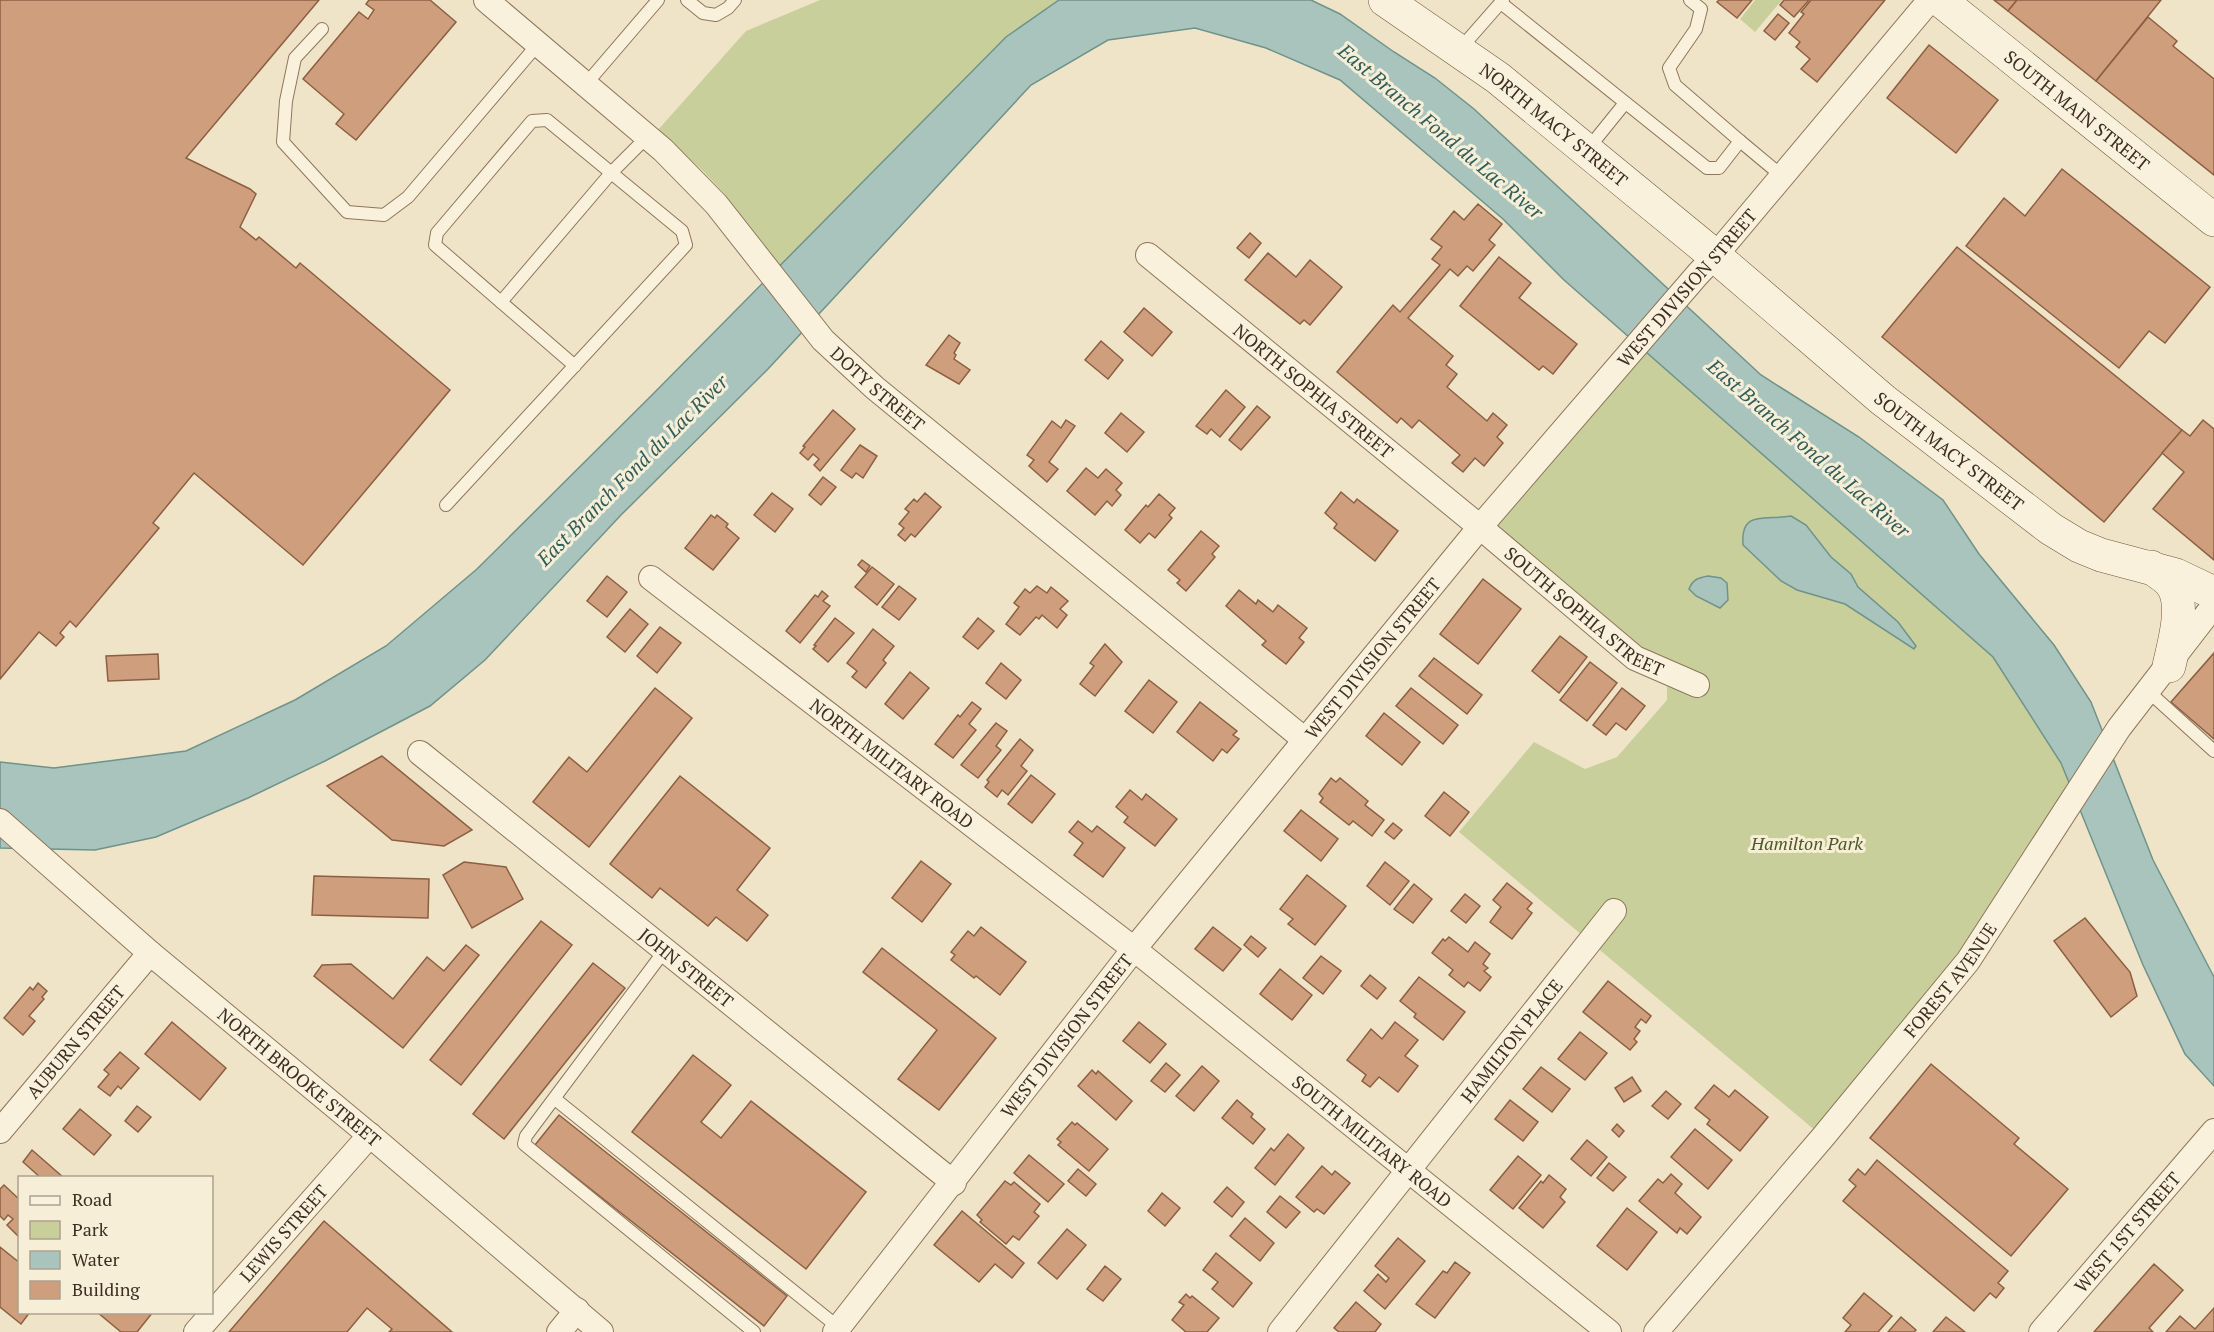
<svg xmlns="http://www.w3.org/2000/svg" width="2214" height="1332" font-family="'PT Serif',serif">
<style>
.green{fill:#c9cf9b}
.water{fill:#a9c4bc;stroke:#6f938a;stroke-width:1.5}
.building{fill:#cf9f7d;stroke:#8d5f41;stroke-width:1.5}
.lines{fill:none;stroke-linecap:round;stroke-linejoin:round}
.lane-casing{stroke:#8d765c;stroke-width:14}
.street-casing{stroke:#8d765c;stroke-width:26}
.secondary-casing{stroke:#6f573f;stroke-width:34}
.lane{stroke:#faf1dc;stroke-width:12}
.street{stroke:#faf1dc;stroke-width:24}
.secondary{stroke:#faf1dc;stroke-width:33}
.labels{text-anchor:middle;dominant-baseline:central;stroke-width:6;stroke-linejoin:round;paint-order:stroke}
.street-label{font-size:18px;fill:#3d2e20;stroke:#f7eed8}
.park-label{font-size:18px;font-style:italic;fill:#4d5a26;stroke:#f7eed8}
.water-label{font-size:20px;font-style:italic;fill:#2f5d5a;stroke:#f7eed8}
</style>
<rect width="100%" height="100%" fill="#f0e4c8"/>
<g class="green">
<polygon points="820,0 1059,0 1006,37 772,275 724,193 702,170 657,131 746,31"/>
<polygon points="1755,0 1782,0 1755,32 1740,19"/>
<polygon points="1639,344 1993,657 2061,763 2074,797 1988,933 1823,1137 1459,832 1534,742 1585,769 1617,757 1667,700 1667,672 1480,527"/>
</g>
<g class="water">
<polygon points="1059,0 1311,0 1340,14 1394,52 1435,78 1474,109 1761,375 1859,437 1943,500 1979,554 2054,645 2091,702 2153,860 2214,977 2214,1086 2185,1054 2143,965 2061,763 1993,657 1564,280 1503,219 1340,80 1266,48 1195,28 1108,40 1031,85 768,369 621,515 485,660 430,706 325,761 248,798 156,837 95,850 0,848 0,762 54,768 186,751 295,700 386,646 477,569 653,394 1006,37"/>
<path d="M1791,516L1806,525L1831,557L1851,574L1858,587L1898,622L1916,646L1914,649L1845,604L1797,590L1781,581L1743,545C1740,509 1766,521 1791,516Z"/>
<path d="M1708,576L1721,578L1727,583L1728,600L1720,608L1696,596L1689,589C1693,579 1698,578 1708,576Z"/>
</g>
<g class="building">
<polygon points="0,0 319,0 186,158 250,189 256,194 240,227 256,240 259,237 296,268 300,263 450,390 303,565 194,473 153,523 159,528 76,627 70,621 60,633 64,637 56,646 39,632 0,679"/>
<polygon points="369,0 430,0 456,22 356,140 336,124 344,114 303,79 359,12 368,19 374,10 366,4"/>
<polygon points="1719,0 1752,0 1737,18 1717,2"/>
<polygon points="1784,0 1809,0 1794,17 1780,5"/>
<polygon points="1811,0 1885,0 1817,82 1801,69 1810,59 1796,47 1800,42 1789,33 1804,14 1801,12"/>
<polygon points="1994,0 2017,0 2008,11"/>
<polygon points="2017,0 2161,0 2096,81 2008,11"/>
<polygon points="1778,14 1789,23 1775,40 1764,31"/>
<polygon points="2148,17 2177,41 2173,46 2214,79 2214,175 2096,81"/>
<polygon points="1929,45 1998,100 1956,153 1887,98"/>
<polygon points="2062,169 2210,287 2165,343 2149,331 2119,368 1966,246 2004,198 2025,216"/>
<polygon points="1478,204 1502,224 1489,240 1495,245 1473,271 1467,266 1458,276 1450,269 1408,318 1453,356 1446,365 1457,374 1447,387 1487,421 1493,413 1507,425 1497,437 1503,443 1484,466 1475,458 1463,472 1452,463 1460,455 1419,420 1412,428 1401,418 1397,423 1337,372 1393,305 1400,312 1440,265 1432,259 1442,247 1431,239 1454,211 1464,220"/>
<polygon points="1250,233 1261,243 1249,258 1237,248"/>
<polygon points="1957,247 2182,430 2104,522 1882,337"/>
<polygon points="1268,253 1296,277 1310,260 1342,287 1310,325 1304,320 1300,324 1245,280"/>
<polygon points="1499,257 1531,283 1519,298 1577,344 1553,374 1543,366 1539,370 1460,306"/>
<polygon points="1144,308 1172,332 1152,356 1124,332"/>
<polygon points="949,335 960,343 954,353 956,355 954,359 970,370 959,384 926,365"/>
<polygon points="1101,341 1123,360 1108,379 1085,360"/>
<polygon points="1226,390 1245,407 1220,437 1211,429 1207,434 1196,426"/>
<polygon points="1257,406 1270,417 1241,450 1229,440"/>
<polygon points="833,410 855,429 820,471 814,465 819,459 813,454 808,460 800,453 805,447 803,446"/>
<polygon points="1121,413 1144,432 1127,452 1105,433"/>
<polygon points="1066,420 1075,426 1049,462 1058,469 1047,482 1029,466 1034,460 1027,455 1052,421 1061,428"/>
<polygon points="2203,420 2214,429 2214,560 2153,509 2184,472 2162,453 2182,430 2190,436"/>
<polygon points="860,445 877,456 863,478 856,473 852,478 841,470"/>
<polygon points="1086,468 1098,478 1106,469 1122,483 1116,490 1121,495 1112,506 1107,501 1095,515 1067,491"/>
<polygon points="823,477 836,487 821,505 809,495"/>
<polygon points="1341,492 1354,503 1357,499 1398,531 1375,561 1334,528 1337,524 1325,513"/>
<polygon points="772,493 793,509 775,532 754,515"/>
<polygon points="925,493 941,507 915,537 911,534 905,541 898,535 904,528 899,524 909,512 905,509 914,499 917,502"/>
<polygon points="1159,494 1175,508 1169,515 1172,518 1155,538 1149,533 1140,543 1125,530 1146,505 1148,507"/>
<polygon points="711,515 715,518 717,515 728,524 726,527 739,538 713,570 685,548"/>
<polygon points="1201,531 1219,546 1212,554 1215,557 1186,591 1177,583 1180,580 1168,570"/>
<polygon points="862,560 870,566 866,572 858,565"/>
<polygon points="872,567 894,584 877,605 855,587"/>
<polygon points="607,576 627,592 607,617 587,601"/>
<polygon points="1483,579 1521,609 1478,664 1440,634"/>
<polygon points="899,586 916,599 899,620 882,607"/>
<polygon points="1037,586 1047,593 1051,587 1068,601 1060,609 1067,615 1057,628 1042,615 1039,619 1036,617 1020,635 1006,624 1019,607 1014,603 1025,589 1030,593"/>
<polygon points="1239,590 1256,604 1258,600 1273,612 1278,605 1307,628 1299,638 1304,642 1286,664 1262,645 1266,641 1226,606"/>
<polygon points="822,591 828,596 823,601 830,606 800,643 786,631 815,595 818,597"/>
<polygon points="630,609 648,624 625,652 607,637"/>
<polygon points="835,618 854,633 828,662 813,649 816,646 814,645"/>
<polygon points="978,618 994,631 978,649 963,637"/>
<polygon points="660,627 681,643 657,673 637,656"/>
<polygon points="873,629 894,646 883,660 886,663 866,688 852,677 857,671 847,663"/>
<polygon points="1560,636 1587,657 1559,693 1532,671"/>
<polygon points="1105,644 1122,662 1095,696 1080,684 1094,666 1090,663"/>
<polygon points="2214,653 2214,739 2171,702"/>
<polygon points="158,654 159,679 108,681 106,656"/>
<polygon points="1434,658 1482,695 1467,714 1419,676"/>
<polygon points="1590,662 1617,683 1587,721 1560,700"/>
<polygon points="1001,663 1021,680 1006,699 986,683"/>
<polygon points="910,672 929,688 903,719 885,704"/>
<polygon points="1149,680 1177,702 1153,733 1125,711"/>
<polygon points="655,688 692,718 589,847 533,802 569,757 587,772"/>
<polygon points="1411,688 1458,725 1443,744 1396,706"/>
<polygon points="1622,688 1645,706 1626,730 1616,723 1606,735 1593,725"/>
<polygon points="972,702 981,709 969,724 976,730 953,758 935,744 958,715 960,717"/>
<polygon points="1200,702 1237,731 1233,735 1239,739 1227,753 1222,749 1213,761 1177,732"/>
<polygon points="1384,713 1420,742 1402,765 1366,736"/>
<polygon points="996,723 1007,731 996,746 1001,750 978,778 961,765"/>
<polygon points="1020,739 1033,750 1021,766 1027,771 1008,795 1002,790 997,797 985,787 989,782 987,780"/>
<polygon points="382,756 472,830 444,846 392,840 327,786"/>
<polygon points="1031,775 1055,794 1032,823 1008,804"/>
<polygon points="680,776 770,848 737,890 768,915 747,941 716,917 708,926 660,888 652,898 610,864"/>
<polygon points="1331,778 1336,782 1340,778 1368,801 1365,805 1384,820 1372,836 1353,821 1349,825 1320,802 1323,798 1319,794"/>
<polygon points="1130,790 1142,800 1146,794 1177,819 1155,846 1124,822 1128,817 1116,807"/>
<polygon points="1444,792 1469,812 1450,836 1425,816"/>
<polygon points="1301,810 1338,839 1321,861 1284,831"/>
<polygon points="1078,821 1092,832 1097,826 1125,848 1103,877 1074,855 1083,843 1069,832"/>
<polygon points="1393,823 1402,830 1394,839 1385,832"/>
<polygon points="921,861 951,884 922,922 892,898"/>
<polygon points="464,862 506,867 523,899 472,928 443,875"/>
<polygon points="1385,862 1409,881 1390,905 1367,886"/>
<polygon points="1307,875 1346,906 1315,945 1288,924 1293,919 1280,909"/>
<polygon points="314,876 429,879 428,918 312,915"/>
<polygon points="1507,883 1532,903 1527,909 1532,913 1512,939 1490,922 1501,907 1493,900"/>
<polygon points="1414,884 1432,899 1413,923 1394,909"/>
<polygon points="1465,894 1480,906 1466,923 1451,911"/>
<polygon points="2085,918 2130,972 2137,996 2111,1017 2054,941"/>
<polygon points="541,921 572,945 461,1085 430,1060"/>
<polygon points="981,927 1026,962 1000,995 976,976 974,978 951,960 955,955 951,952 968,931 974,936"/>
<polygon points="1213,927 1241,949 1223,971 1195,949"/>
<polygon points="1251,936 1266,948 1258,957 1244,945"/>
<polygon points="1449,937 1468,952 1475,942 1490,954 1483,964 1488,968 1484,971 1491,977 1480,991 1468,982 1464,987 1449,975 1453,970 1432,953 1443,939 1445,941"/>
<polygon points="466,945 479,955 403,1048 314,976 322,965 351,964 393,999 427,957 444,971"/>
<polygon points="882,948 996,1038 939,1110 898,1079 937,1030 863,972"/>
<polygon points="1321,956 1341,971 1323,994 1303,978"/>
<polygon points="593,963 625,988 504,1139 473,1114"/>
<polygon points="1280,969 1312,995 1292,1020 1260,994"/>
<polygon points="1370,975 1386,988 1377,999 1361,986"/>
<polygon points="1419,977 1465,1012 1443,1040 1414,1017 1416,1014 1400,1001"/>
<polygon points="1608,981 1651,1016 1646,1023 1641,1019 1635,1027 1640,1031 1634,1039 1637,1042 1630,1050 1583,1012"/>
<polygon points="38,983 47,991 42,997 44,999 29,1016 35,1021 23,1035 4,1018 30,987 33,990"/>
<polygon points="172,1022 226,1068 200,1100 145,1054"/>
<polygon points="1139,1022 1166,1044 1150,1063 1123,1041"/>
<polygon points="1395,1022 1418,1040 1405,1056 1418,1066 1398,1092 1379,1077 1370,1087 1362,1081 1366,1075 1347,1060 1371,1029 1382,1039"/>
<polygon points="1580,1032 1607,1053 1585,1080 1558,1059"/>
<polygon points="120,1052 139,1068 121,1089 118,1086 110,1096 98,1087 109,1074 104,1070"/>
<polygon points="693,1055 731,1085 701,1122 721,1138 751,1101 866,1192 806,1269 632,1132"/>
<polygon points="1166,1063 1180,1075 1165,1092 1151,1081"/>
<polygon points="1931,1064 2019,1138 2014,1144 2068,1189 2011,1256 1870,1138"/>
<polygon points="1202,1066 1219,1081 1194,1111 1176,1096"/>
<polygon points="1541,1067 1570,1089 1552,1112 1523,1089"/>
<polygon points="1092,1070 1096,1074 1098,1071 1132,1101 1116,1120 1078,1086"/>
<polygon points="1632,1077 1641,1091 1624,1102 1615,1088"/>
<polygon points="1714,1085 1729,1097 1735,1090 1768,1117 1740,1151 1707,1124 1710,1120 1695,1108"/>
<polygon points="1666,1091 1681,1104 1668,1119 1652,1106"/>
<polygon points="1237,1100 1253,1114 1251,1117 1265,1129 1253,1144 1222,1118"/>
<polygon points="1510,1100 1538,1122 1523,1141 1495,1119"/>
<polygon points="137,1106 151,1117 138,1132 125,1121"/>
<polygon points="80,1109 111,1135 94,1155 63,1129"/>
<polygon points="559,1115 787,1296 764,1326 535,1145"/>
<polygon points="1072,1122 1075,1125 1077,1123 1108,1149 1089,1171 1058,1145 1061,1142 1057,1139"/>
<polygon points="1617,1124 1624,1131 1619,1137 1612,1130"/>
<polygon points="1695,1129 1732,1160 1708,1189 1671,1157"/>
<polygon points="1288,1134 1304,1148 1275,1185 1255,1168 1271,1148 1274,1151"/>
<polygon points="1587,1140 1607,1157 1591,1176 1571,1159"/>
<polygon points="32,1150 64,1178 41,1178 23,1162"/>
<polygon points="1029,1155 1064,1184 1048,1202 1014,1173"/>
<polygon points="1518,1156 1541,1175 1513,1209 1490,1190"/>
<polygon points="1877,1160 2008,1271 1998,1283 2004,1288 1996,1298 1990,1293 1974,1311 1843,1201 1856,1186 1849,1180 1858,1169 1865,1175"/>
<polygon points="1609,1163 1626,1177 1613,1191 1597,1178"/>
<polygon points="1322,1166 1332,1175 1335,1171 1350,1183 1324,1214 1317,1209 1314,1212 1296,1197"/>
<polygon points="1078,1169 1096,1184 1086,1196 1068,1181"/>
<polygon points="1671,1174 1682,1184 1675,1193 1701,1217 1687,1234 1680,1228 1677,1233 1639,1201 1658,1179 1663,1183"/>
<polygon points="1549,1175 1566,1189 1560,1197 1565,1202 1543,1228 1519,1208 1541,1181 1543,1183"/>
<polygon points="1005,1181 1011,1185 1014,1182 1040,1204 1034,1212 1039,1216 1019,1240 1013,1236 1006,1244 980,1222 982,1220 977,1215"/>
<polygon points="4,1185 20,1200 19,1237 7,1225 13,1219 8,1215 4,1220 0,1216 0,1189"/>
<polygon points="1227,1187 1244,1202 1232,1217 1214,1202"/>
<polygon points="1162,1193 1180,1208 1165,1226 1148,1211"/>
<polygon points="1280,1196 1300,1212 1286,1228 1267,1212"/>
<polygon points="1627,1208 1657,1232 1627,1270 1597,1246"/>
<polygon points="962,1211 1024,1263 1012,1278 995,1264 979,1282 934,1245"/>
<polygon points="1245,1218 1274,1243 1260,1261 1230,1236"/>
<polygon points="324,1221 452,1332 389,1332 392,1329 367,1308 347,1332 229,1332"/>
<polygon points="1067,1229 1086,1245 1057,1279 1038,1263"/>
<polygon points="1398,1238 1425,1261 1385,1309 1364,1291 1378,1274 1386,1282 1389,1278 1375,1266"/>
<polygon points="0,1247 20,1263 20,1312 30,1312 21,1324 0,1307"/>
<polygon points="1216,1253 1252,1283 1233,1307 1212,1289 1218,1282 1203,1270"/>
<polygon points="1455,1262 1470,1273 1435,1318 1416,1304 1443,1271 1447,1273"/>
<polygon points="2154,1264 2183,1290 2149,1328 2153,1332 2094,1332"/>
<polygon points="1105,1266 1121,1279 1103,1301 1087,1289"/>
<polygon points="1864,1293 1892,1316 1878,1332 1845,1332 1851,1325 1843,1318"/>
<polygon points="1186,1294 1190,1298 1192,1296 1219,1318 1207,1332 1186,1332 1172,1320 1184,1305 1179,1302"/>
<polygon points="1356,1302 1381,1324 1375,1332 1339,1332 1334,1328"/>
<polygon points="2214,1308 2214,1332 2166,1332 2180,1316 2195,1329"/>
<polygon points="97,1312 153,1312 137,1332 121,1332"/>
<polygon points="1901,1317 1916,1330 1914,1332 1888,1332"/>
<polygon points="1946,1317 1955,1324 1965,1332 1933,1332"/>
</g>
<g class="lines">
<defs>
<g id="lane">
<polyline points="687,0 703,13 716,15 728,8 735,0"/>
<polyline points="1501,3 1707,168 1719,168 1740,141 1675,85 1669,68 1696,29 1701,9 1690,0"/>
<polyline points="322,29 295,58 286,101 283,142 347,212 384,215 408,197 538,44"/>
<polyline points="1460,49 1503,0"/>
<polyline points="586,84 658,0"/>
<polyline points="1740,141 1782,176"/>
<polyline points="1587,150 1625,103"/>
<polyline points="501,302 611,173 647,137"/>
<polyline points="446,505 686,245 682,231 547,120 532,121 437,233 435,245 575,366"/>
<polyline points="2149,692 2214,751"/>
<polyline points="665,950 526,1136 524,1144 754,1332"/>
<polyline points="555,1099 838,1327"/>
</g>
<g id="street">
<path id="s1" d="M486,0L663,150L716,204L823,340L875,388L1305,740"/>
<path id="s2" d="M1148,255L1480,527L1635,658L1697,685"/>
<path id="s3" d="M651,578L1134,949L1609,1332"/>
<path id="s4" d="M420,753L954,1183"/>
<path id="s5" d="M0,821L150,953L378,1142L601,1332"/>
<path id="s6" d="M0,1131L150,953"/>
<path id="s7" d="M196,1332L370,1135"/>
<polyline points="559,1332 577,1310"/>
<path id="s8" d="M835,1332L1134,949L1480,527L1698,274L1715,256L1930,0"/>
<path id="s9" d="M1280,1332L1614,911"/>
<path id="s10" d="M1656,1332L1823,1137L1968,961L2119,728L2214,605"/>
<path id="s11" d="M2041,1332L2214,1131"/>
</g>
<g id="secondary">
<path id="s12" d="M1385,0L1498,78L1715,256L1883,400L2051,529L2079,546L2101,555L2176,575L2214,593"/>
<path id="s13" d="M1940,0L2214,220"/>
<path d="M2151,567C2157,572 2164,576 2170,582C2187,602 2174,643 2169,666"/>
</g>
</defs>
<use href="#lane" class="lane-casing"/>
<use href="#street" class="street-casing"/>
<use href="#secondary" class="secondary-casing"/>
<use href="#lane" class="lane"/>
<use href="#street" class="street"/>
<use href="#secondary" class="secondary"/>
</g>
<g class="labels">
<g class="street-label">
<text stroke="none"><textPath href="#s13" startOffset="176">SOUTH MAIN STREET</textPath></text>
<text stroke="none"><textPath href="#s12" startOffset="210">NORTH MACY STREET</textPath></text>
<text stroke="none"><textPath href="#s8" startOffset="1348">WEST DIVISION STREET</textPath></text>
<text stroke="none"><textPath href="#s1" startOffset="554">DOTY STREET</textPath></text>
<text stroke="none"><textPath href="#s2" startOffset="214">NORTH SOPHIA STREET</textPath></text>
<text stroke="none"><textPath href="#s12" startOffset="723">SOUTH MACY STREET</textPath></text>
<text stroke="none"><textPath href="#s2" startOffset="564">SOUTH SOPHIA STREET</textPath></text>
<text stroke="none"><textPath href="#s8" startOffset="862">WEST DIVISION STREET</textPath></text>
<text stroke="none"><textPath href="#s3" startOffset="304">NORTH MILITARY ROAD</textPath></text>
<text stroke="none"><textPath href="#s4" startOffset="342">JOHN STREET</textPath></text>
<text stroke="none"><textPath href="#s10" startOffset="459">FOREST AVENUE</textPath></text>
<text stroke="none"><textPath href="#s8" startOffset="376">WEST DIVISION STREET</textPath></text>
<text stroke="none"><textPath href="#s9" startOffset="372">HAMILTON PLACE</textPath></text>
<text stroke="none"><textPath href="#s6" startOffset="117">AUBURN STREET</textPath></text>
<text stroke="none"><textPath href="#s5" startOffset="394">NORTH BROOKE STREET</textPath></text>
<text stroke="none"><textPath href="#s3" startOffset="915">SOUTH MILITARY ROAD</textPath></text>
<text stroke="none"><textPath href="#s11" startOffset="132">WEST 1ST STREET</textPath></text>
<text stroke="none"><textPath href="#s7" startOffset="132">LEWIS STREET</textPath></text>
</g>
<g class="park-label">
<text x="1807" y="843">Hamilton Park</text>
</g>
<g class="water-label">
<text transform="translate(1441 131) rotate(40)">East Branch Fond du Lac River</text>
<text transform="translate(1809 448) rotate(41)">East Branch Fond du Lac River</text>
<text transform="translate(632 470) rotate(-45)">East Branch Fond du Lac River</text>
</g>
</g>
<rect x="18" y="1176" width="195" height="138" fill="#f7eed8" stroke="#ada18e" stroke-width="1.5"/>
<rect x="30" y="1196" width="30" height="9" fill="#faf1dc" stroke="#ada18e" stroke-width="1.5"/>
<text x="72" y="1206" font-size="18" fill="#3d2e20">Road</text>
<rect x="30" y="1221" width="30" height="18" fill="#c9cf9b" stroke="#ada18e" stroke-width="1.5"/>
<text x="72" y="1236" font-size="18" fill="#3d2e20">Park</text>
<rect x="30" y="1251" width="30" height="18" fill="#a9c4bc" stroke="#ada18e" stroke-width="1.5"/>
<text x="72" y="1266" font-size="18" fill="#3d2e20">Water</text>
<rect x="30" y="1281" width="30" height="18" fill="#cf9f7d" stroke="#ada18e" stroke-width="1.5"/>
<text x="72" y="1296" font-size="18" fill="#3d2e20">Building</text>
</svg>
